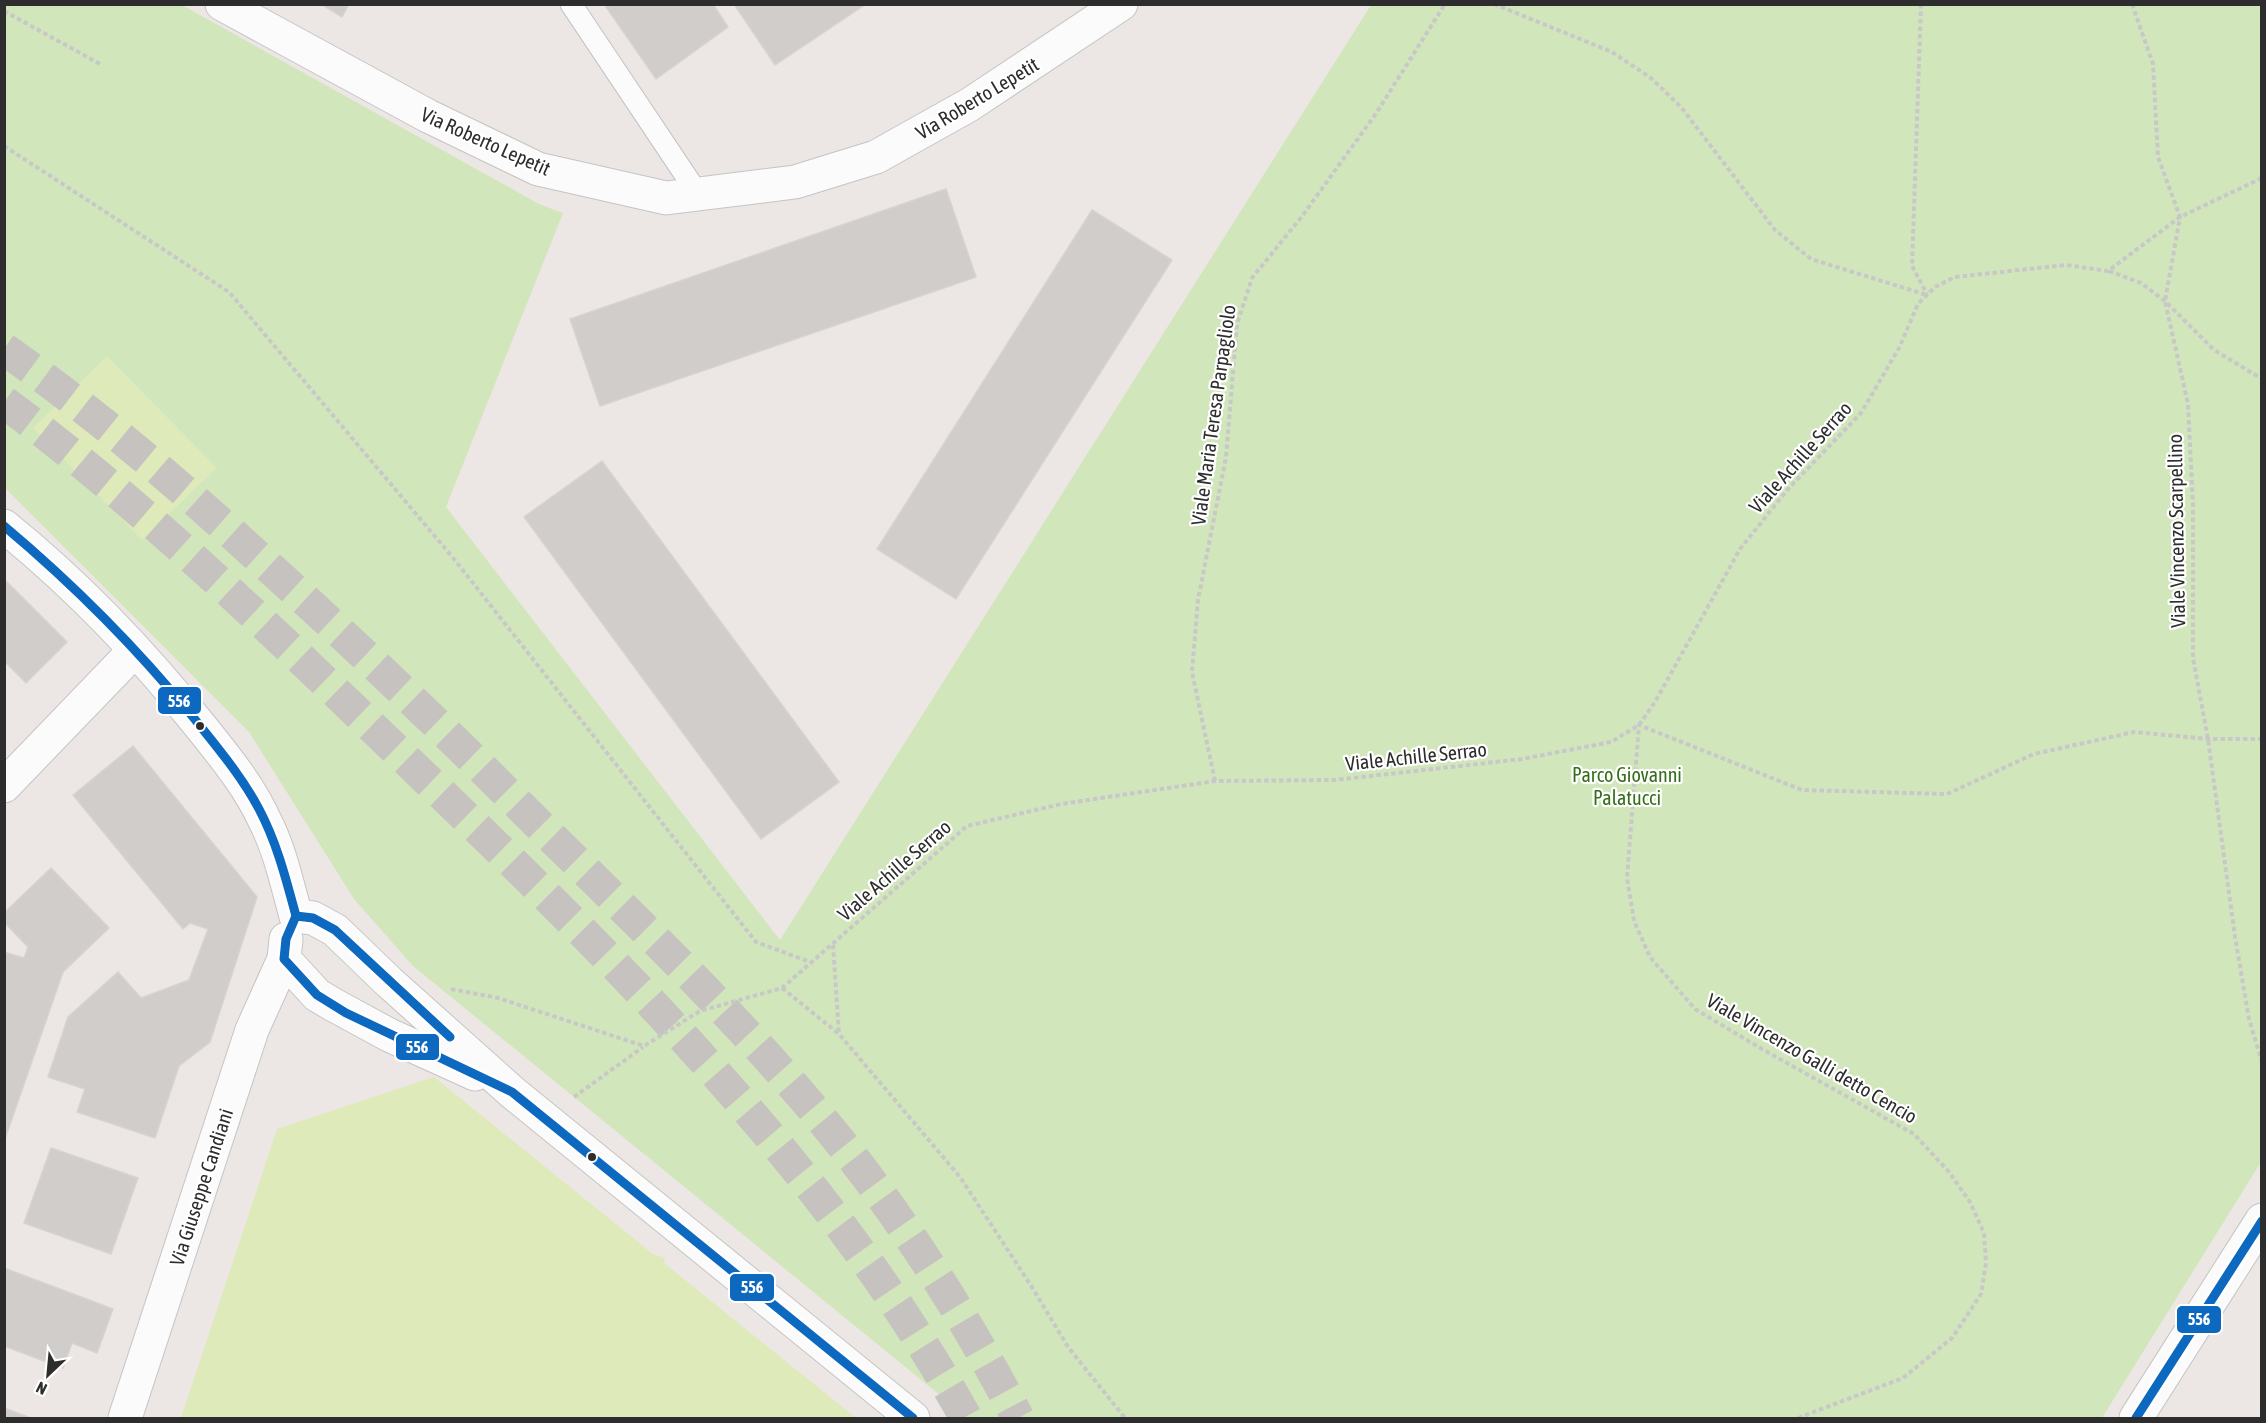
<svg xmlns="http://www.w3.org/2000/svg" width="2266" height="1423" font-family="'Asap Condensed',sans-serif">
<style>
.green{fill:#d2e6bc}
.pitch{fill:#deeaba}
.building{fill:#d0cdca;stroke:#d6d3d0;stroke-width:1.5}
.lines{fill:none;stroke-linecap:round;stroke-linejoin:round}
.secondary-tunnel{stroke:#c6c2bf;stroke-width:33;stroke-dasharray:33 16;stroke-linecap:butt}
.lane-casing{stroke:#c5c4c4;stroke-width:23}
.street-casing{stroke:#c5c4c4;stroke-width:35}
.path{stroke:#c8c8c8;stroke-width:4;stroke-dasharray:4.5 3;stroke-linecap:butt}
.lane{stroke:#fcfbfb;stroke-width:21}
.street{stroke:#fcfbfb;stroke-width:33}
.bus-1-casing{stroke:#fff;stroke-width:14}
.bus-1{stroke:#0c69bf;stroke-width:9}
.bus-dot{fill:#2d2d2d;stroke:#fff;stroke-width:2}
.labels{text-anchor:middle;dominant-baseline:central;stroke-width:4.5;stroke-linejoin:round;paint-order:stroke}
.street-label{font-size:20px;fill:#2d2d2d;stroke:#fff}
.park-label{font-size:20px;fill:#356e19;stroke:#fff}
.line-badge{stroke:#fff;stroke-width:2}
.badge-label{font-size:16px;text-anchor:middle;font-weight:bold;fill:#fff}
</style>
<rect width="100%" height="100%" fill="#ece7e4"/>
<polygon class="green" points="4,5 182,5 539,204 563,213 446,507 780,940 1371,5 2261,5 2261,1162 2102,1418 968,1418 413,966 354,899 249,732 5,488"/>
<g class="pitch">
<polygon points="107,356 217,468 142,540 33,428"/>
<polygon points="434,1077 653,1254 665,1258 664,1263 856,1418 181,1418 277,1129"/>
</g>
<g class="building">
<polygon points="321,4 349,4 342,17"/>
<polygon points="604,4 713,4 728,27 656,79"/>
<polygon points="734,4 866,4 775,65"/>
<polygon points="946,189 976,277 600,406 570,319"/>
<polygon points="1092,210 1172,260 956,599 877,549"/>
<polygon points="602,461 839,782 761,839 524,517"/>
<polygon points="4,579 67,642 26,683 4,661"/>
<polygon points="133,746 257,897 210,1042 179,1066 155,1138 77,1112 85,1089 48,1077 68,1017 118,972 141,998 189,980 208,929 190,923 183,929 73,795"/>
<polygon points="51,868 109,928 63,972 5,1139 4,952 24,958 28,947 4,922 4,913"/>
<polygon points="51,1148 138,1178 111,1254 24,1223"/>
<polygon points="4,1268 113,1309 97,1353 72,1343 63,1368 4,1346"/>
<polygon points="4,1408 31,1418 4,1418"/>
</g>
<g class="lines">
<g class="secondary-tunnel">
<path d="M4,349C98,415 184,489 269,567C352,642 433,719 512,798C624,910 742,1019 841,1143C909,1228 968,1322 1018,1418"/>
<path d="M4,402C144,506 270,629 395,749C607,952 822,1159 966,1418"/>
</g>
<defs>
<polyline id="lane" points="571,4 698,194"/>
<g id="street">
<polyline points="222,4 428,116 538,169 666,198 795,182 876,157 969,105 1121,4"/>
<path d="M4,526C77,585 143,654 201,727C225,757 249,786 265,821C280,850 287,884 296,916"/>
<polyline points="4,786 135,650"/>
<polyline points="296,916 313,918 335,930 389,982 512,1092 913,1418"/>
<polyline points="286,939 284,959 317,995 332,1004 389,1035 475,1074"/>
<polyline points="125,1418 252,1030 284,959"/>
<polyline points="2136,1418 2262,1220"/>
</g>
</defs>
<use href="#lane" class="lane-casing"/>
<use href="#street" class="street-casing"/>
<g class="path">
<polyline points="1494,4 1612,52 1651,78 1681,107 1775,230 1811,259 1927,295"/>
<polyline points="1921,4 1912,266 1927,294"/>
<polyline points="2132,4 2153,64 2158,157 2180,217 2165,301 2188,404 2193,505 2193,658 2208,739 2235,937 2249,1019 2262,1062"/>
<polyline points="4,11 100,64"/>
<polyline points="4,146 229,292 454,559 756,942 810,962"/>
<polyline points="2109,271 2141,283 2165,301 2214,350 2262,379"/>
<polyline points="1215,781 1192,672 1198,600 1226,457 1237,324 1252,278 1303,215 1375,115 1445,4"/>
<polyline points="833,945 839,1034"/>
<polyline points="782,988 839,1034 960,1177 1030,1284 1068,1347 1125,1418"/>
<polyline points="451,989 498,998 644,1046 700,1011 782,988 967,826 1061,804 1215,781 1335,780 1522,759 1611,742 1639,725 1655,702 1740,549 1788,489 1861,413 1899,348 1918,304 1935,287 1955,277 2066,265 2108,271 2180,217 2262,178"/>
<polyline points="574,1097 643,1047"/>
<polyline points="1798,1418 1903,1378 1952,1338 1981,1294 1986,1263 1984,1233 1970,1202 1949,1172 1914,1134 1762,1049 1695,1009 1650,957 1634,921 1627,878 1639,725 1802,790 1947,794 2034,754 2134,732 2208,739 2262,739"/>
</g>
<use href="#lane" class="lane"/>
<use href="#street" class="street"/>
<defs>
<g id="bus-1">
<path d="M4,526C73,584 136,647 193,717C216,746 241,775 259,809C277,843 286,879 296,916"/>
<polyline points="296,916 286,939 284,959 317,995 346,1013 512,1092 913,1418"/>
<polyline points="296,916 313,918 335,930 450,1037"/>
<polyline points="2136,1418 2262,1221"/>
</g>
</defs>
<use href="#bus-1" class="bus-1-casing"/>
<use href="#bus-1" class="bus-1"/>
</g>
<g class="bus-dot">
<circle cx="200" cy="726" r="5"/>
<circle cx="592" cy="1157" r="5"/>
</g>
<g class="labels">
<g class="street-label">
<text transform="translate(977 98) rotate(-31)">Via Roberto Lepetit</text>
<text transform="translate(486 141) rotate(24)">Via Roberto Lepetit</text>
<text transform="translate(1213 415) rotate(-82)">Viale Maria Teresa Parpagliolo</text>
<text transform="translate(1800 457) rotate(-48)">Viale Achille Serrao</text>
<text transform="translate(2176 531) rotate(-91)">Viale Vincenzo Scarpellino</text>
<text transform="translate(1416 756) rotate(-6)">Viale Achille Serrao</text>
<text transform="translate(894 870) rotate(-41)">Viale Achille Serrao</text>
<text transform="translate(1812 1058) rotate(30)">Viale Vincenzo Galli detto Cencio</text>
<text transform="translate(201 1187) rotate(-72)">Via Giuseppe Candiani</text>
</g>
<g class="park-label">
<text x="1627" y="774">Parco Giovanni<tspan x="1627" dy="23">Palatucci</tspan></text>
</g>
</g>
<g class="line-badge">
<rect x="157" y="686" width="45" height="29" rx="6" fill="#0c69bf"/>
<rect x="395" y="1033" width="45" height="28" rx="6" fill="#0c69bf"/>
<rect x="729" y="1273" width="46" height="29" rx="6" fill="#0c69bf"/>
<rect x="2176" y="1305" width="46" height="29" rx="6" fill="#0c69bf"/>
</g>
<g class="badge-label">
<text x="179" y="707">556</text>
<text x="417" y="1053">556</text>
<text x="752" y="1293">556</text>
<text x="2199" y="1325">556</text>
</g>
<rect width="2266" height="1423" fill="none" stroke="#2d2d2d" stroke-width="12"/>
<g transform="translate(48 1375) rotate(206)" stroke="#ffffff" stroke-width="4.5" paint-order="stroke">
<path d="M0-4.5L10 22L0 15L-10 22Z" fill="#2d2d2d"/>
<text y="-9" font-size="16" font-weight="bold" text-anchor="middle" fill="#2d2d2d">N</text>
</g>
</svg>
